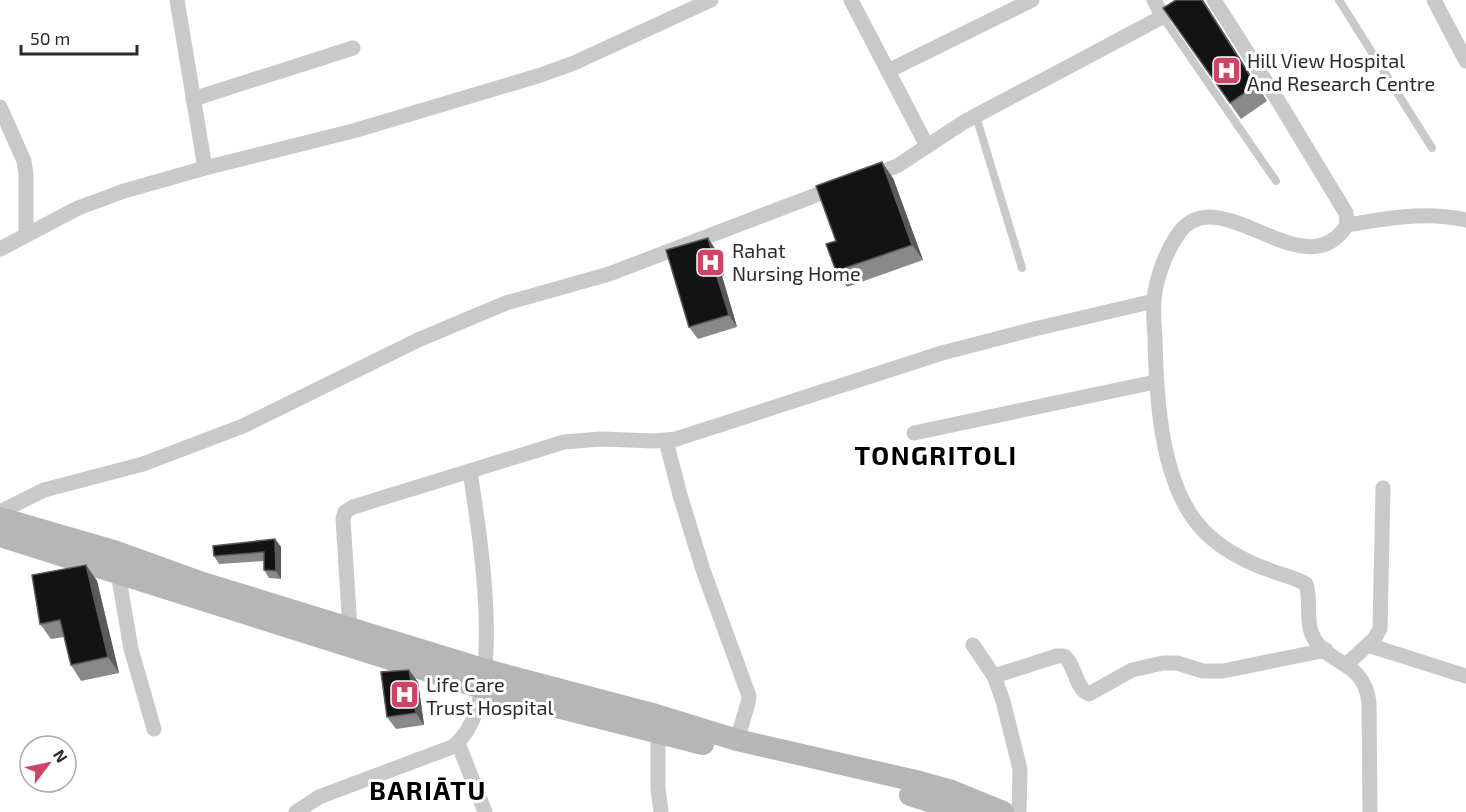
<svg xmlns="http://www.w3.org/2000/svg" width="1466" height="812" font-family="'Exo 2',sans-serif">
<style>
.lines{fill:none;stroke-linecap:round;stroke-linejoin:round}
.lane{stroke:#c9c9c9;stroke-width:8}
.street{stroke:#c9c9c9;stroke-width:15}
.secondary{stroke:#b6b6b6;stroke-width:22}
.wall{fill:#898989}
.shaded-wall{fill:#5a5a5a}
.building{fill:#131313;stroke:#5a5a5a;stroke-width:1.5}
.labels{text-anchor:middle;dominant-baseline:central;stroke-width:6;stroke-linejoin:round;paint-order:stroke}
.poi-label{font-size:20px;fill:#2c2c2c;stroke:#fff;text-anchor:start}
.district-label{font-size:26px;font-weight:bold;letter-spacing:1.5px;fill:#000;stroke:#fff}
</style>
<rect width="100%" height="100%" fill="#fff"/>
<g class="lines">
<g class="lane">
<polyline points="1339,0 1432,148"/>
<polyline points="1162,16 1276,181"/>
<polyline points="976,116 1022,268"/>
</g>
<g class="street">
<polyline points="177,0 205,168"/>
<polyline points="851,0 927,146"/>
<polyline points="1154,0 1162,16"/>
<path d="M1214,0L1277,99L1346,213L1347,225C1305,292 1220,177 1179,233C1166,251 1156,278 1154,300C1153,312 1154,324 1155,336C1156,395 1160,485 1203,530C1222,550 1246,562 1272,571C1283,575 1296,578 1306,584C1312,602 1304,623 1315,640C1332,666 1364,662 1369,702L1370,812"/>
<polyline points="1434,0 1466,61"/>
<polyline points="888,71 1032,0"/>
<polyline points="193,99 353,48"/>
<polyline points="0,107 24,161 26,174 26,234"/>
<polyline points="868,176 897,166 964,122 1194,0"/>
<path d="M1347,225C1387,218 1425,211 1466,220"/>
<polyline points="0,249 78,208 124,191 205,168 353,131 541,75 574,63 711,0"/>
<polyline points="914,433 1155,382"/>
<polyline points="666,441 680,495 703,570 749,696 748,703 737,740"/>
<polyline points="0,512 44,490 143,464 243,426 418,340 506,303 609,274 837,187"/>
<polyline points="118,573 131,649 154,729"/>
<polyline points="350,629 343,519 345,512 353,507 564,442 601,439 655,441 676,439 942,353 1030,330 1154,301"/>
<polyline points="973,645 994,676 1003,701 1020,769 1019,812"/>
<polyline points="1368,645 1466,676"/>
<polyline points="1346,665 1374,639 1380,629 1383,488"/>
<path d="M994,676L1057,656H1064C1076,665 1075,689 1089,694L1132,670L1163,663H1177L1203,671H1223L1326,650"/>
<polyline points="658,733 658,788 661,812"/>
<polyline points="458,743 485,812"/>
<path d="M296,812L319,797L452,747C510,705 479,534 470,471"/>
</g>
<g class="secondary">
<polyline points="0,518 114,551 203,583 486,670 656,715 737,740 920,782 949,790 1003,812"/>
<polyline points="0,536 482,688 703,744"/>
<polyline points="910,795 963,812"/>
</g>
</g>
<g class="wall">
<polygon points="1203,0 1267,101 1241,119 1163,8"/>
<polygon points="893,178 923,260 847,287 836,271 836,241"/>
<polygon points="716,250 724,275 722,276 737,327 698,339 689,327"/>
<polygon points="275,539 281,547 281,579 269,578 264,570 264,561 219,564 214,556"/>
<polygon points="86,565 97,581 119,673 81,681 71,665 64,637 51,639 40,624"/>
<polygon points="418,682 424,725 396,729 387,717"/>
</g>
<g class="shaded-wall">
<polygon points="1202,0 1203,0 1267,101 1256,85"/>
<polygon points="882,162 893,178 923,260 912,245"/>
<polygon points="708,238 716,250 724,275 715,263"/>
<polygon points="713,264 722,276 737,327 729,315"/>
<polygon points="275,539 281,547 281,579 276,571"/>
<polygon points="86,565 97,581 119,673 108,657"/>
<polygon points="409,670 418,682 424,725 416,713"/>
</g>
<g class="building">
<polygon points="1176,0 1202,0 1256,85 1230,103 1163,8"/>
<polygon points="882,162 912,245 836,271 826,244 836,241 816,186"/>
<polygon points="708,238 715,263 713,264 729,315 689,327 666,250"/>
<polygon points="275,539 276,571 264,570 264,552 214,556 213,546"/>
<polygon points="86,565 108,657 71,665 60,620 40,624 32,575"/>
<polygon points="409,670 416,713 387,717 381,672"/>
</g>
<defs>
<symbol id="hospital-square" viewBox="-11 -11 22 22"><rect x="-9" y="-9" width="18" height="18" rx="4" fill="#ce4467" stroke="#fff"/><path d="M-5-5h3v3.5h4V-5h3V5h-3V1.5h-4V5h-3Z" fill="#fff"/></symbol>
</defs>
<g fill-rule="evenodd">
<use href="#hospital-square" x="1210" y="54" width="33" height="33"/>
<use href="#hospital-square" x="694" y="246" width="33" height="33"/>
<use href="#hospital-square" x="388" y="678" width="33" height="33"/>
</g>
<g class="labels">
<g class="poi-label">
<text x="1247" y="60">Hill View Hospital<tspan x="1247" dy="23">And Research Centre</tspan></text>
<text x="732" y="250">Rahat<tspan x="732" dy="23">Nursing Home</tspan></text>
<text x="426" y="684">Life Care<tspan x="426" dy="23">Trust Hospital</tspan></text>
</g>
<g class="district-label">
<text x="936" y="454">TONGRITOLI</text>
<text x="428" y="789">BARIĀTU</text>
</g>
</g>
<g transform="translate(48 764) rotate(58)"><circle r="28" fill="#ffffff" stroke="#ababab" stroke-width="1.5"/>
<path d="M0-4.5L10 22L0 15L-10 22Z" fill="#ce4467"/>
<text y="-9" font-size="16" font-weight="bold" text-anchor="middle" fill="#2c2c2c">N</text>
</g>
<path d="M21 45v9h116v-9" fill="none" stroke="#2c2c2c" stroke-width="3"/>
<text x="30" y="45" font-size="18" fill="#2c2c2c" stroke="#ffffff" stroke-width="4.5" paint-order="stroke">50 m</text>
</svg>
